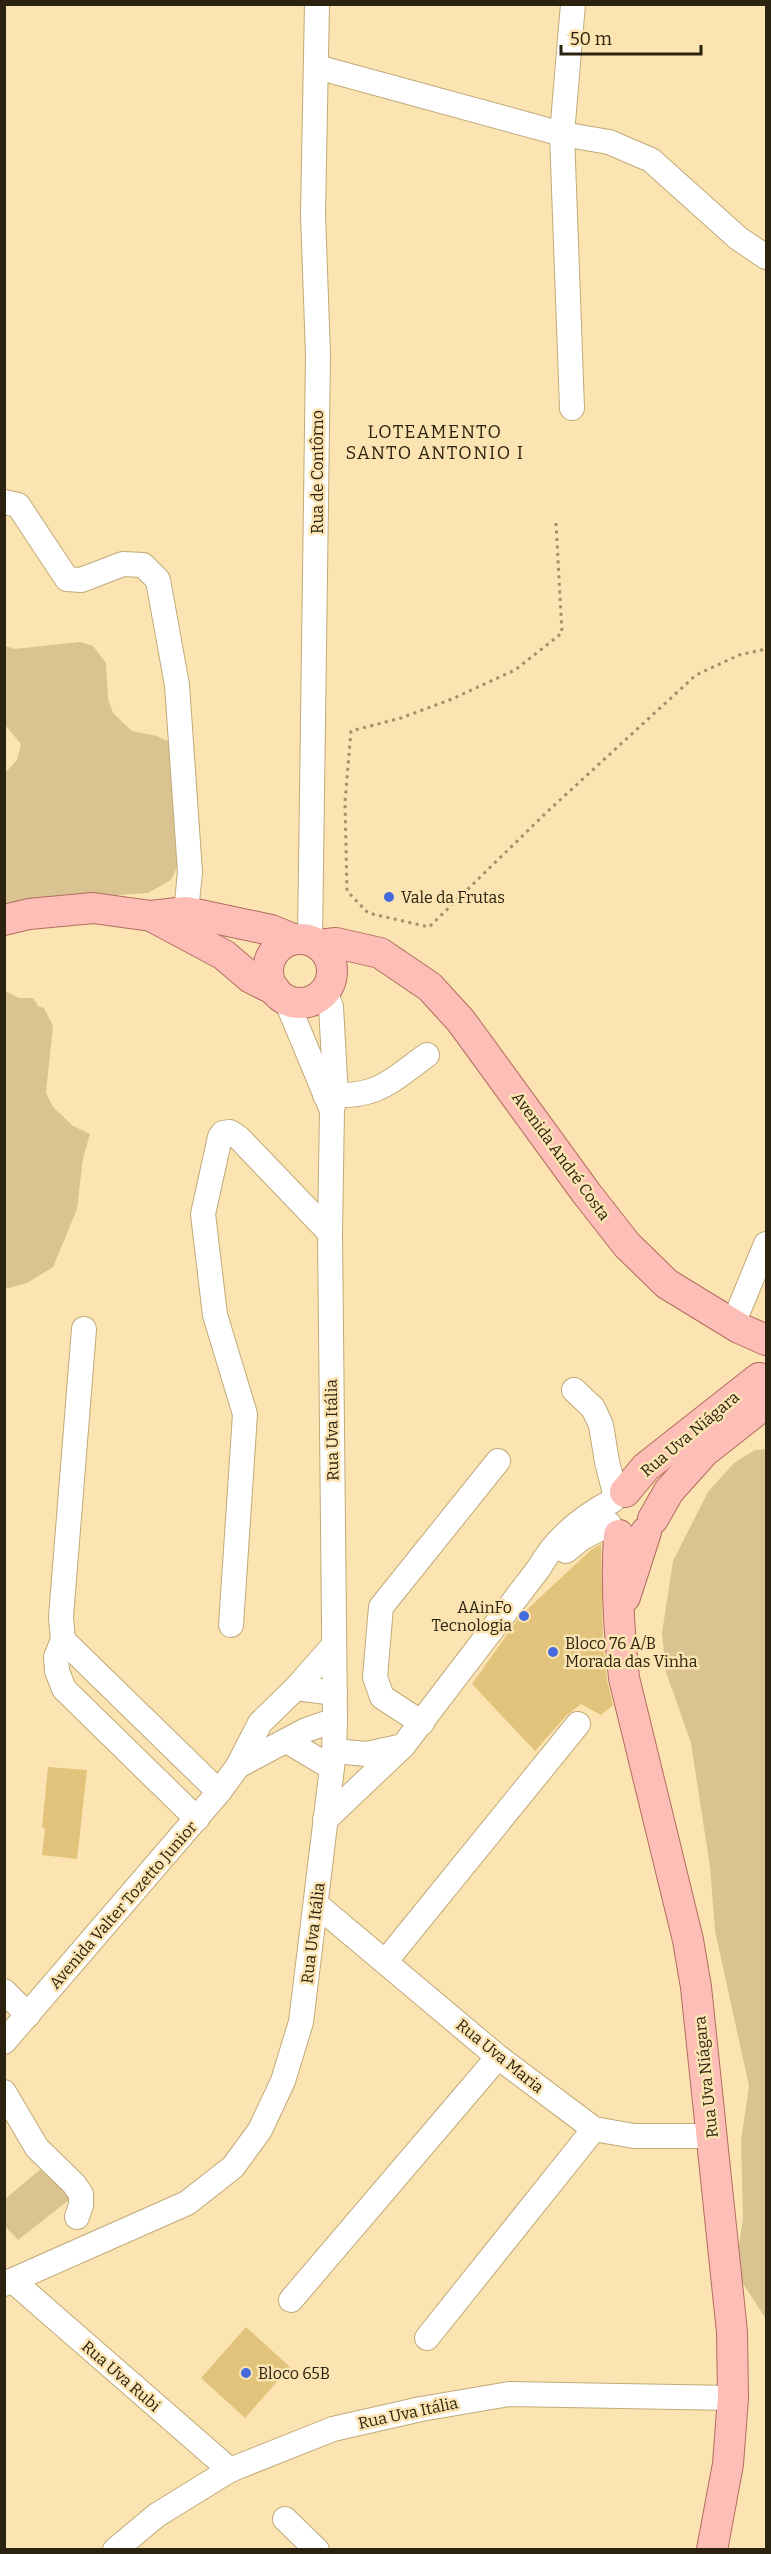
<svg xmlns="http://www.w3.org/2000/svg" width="771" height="2554" font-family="Bitter,serif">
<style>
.green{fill:#d9c391}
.building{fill:#e2c37b}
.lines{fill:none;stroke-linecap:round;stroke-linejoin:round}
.minor-casing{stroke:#c0aa79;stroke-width:26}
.major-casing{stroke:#b26c5e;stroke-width:32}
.path{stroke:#a0906a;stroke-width:3;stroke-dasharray:3 4.5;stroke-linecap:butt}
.minor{stroke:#fff;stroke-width:24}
.major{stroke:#fdbeb8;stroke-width:30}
.poi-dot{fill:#456add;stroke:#fbe4b1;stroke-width:2}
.labels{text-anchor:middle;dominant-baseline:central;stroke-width:5;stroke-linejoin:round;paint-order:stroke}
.street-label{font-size:16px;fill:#2b230f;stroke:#fbe4b1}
.poi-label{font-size:16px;fill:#2b230f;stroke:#fbe4b1;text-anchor:start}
.neighbourhood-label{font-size:18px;letter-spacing:1.5px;fill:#2b230f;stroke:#fbe4b1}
</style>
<rect width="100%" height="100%" fill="#fbe4b1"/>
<g class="green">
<polygon points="80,642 93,646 106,663 108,699 113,713 132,731 157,736 172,743 181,859 171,880 148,893 5,903 5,773 17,760 21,744 5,725 5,646 15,649"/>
<polygon points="5,991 19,998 33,998 38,1006 44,1008 53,1026 46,1093 53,1107 73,1126 90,1134 83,1158 77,1209 53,1267 27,1283 5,1289"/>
<polygon points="766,1449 766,2319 735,2271 743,2218 741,2141 749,2086 715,1931 710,1867 691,1743 666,1672 662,1633 673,1561 708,1492 734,1463 755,1450"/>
<polygon points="48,2163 74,2196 18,2240 5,2226 5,2199"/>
</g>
<g class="building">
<polygon points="601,1544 603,1644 607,1680 613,1705 601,1715 581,1704 567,1715 535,1751 472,1684 520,1616 591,1550"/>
<polygon points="48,1767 87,1770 77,1859 42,1855 45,1829 42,1828"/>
<polygon points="246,2327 290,2367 245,2418 201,2378"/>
</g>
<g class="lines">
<defs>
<g id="minor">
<polyline points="317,67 562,134 609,142 651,160 738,238 766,257"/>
<polyline points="572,408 562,134 573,4"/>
<polyline points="4,502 18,505 67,579 81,580 123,564 143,565 158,580 177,685 190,872 186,912"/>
<polyline points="310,940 318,355 313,214 317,4"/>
<polyline points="286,1000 331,1108"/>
<path d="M325,1095C377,1098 387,1084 427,1055"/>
<polyline points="733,1324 766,1244"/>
<polyline points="84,1329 61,1617 63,1640 56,1657 57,1671 64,1689 197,1819"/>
<polyline points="574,1390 593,1408 601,1425 607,1462 616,1497"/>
<polyline points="566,1551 582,1538 609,1524"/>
<polyline points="231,1625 245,1414 215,1315 203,1214 220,1137 223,1133 230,1132 239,1138 330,1233"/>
<polyline points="63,1640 219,1792"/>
<polyline points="296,1688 334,1645"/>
<polyline points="422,1723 382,1697 375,1677 381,1607 498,1461"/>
<polyline points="287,1741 332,1768"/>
<polyline points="334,1751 367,1754 403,1746"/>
<polyline points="238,1766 306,1730 335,1720"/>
<path d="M325,1820L403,1746L539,1568C556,1538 582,1517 612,1501"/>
<polyline points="316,1904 498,2057 594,2129 634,2136 713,2136"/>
<polyline points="385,1962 578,1724"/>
<polyline points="4,1991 28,2015"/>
<polyline points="4,2042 219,1792 238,1766 260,1723 296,1688 335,1693"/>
<polyline points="4,2092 37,2148 74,2184 81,2194 81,2205 77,2217"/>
<polyline points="13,2281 230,2470"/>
<polyline points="4,2284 187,2203 233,2167 260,2130 283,2081 301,2022 334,1751 335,1720 330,1233 332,1109 336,1096 331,1007 325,990"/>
<polyline points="291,2300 498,2057"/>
<polyline points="427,2338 594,2129"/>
<polyline points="285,2519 317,2550"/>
<polyline points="115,2550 157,2515 230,2470 333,2429 421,2409 509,2394 733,2398"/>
</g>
<g id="major">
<polyline points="151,916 224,955 251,978 275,990"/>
<polyline points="4,920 29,914 93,908 151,916 186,912 271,930 293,939"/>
<circle cx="300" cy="971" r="32"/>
<polyline points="319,945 336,943 380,953 430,987 461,1021 587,1194 627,1245 667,1284 739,1328 766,1340"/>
<polyline points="625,1492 646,1467 759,1378"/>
<polyline points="653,1519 669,1491 704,1452 766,1403"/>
<path d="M619,1535C616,1582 619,1631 624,1678L688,1940L696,1987L732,2332L733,2398L728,2464L712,2550"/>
<polyline points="625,1597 646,1532"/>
</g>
</defs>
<use href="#minor" class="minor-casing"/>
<use href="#major" class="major-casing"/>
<polyline class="path" points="556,523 562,633 515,670 452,699 401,718 351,731 345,802 347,891 368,913 429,927 548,811 696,675 739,655 766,649"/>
<use href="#minor" class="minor"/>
<use href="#major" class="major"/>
</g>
<g class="poi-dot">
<circle cx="389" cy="897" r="6"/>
<circle cx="524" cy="1616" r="6"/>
<circle cx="553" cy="1652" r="6"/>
<circle cx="246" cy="2373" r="6"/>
</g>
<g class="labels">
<g class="street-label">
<text transform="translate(317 472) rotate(-90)">Rua de Contôrno</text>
<text transform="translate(561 1156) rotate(54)">Avenida André Costa</text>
<text transform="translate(332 1430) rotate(-91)">Rua Uva Itália</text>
<text transform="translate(690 1434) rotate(-40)">Rua Uva Niágara</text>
<text transform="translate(123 1905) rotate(-49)">Avenida Valter Tozetto Junior</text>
<text transform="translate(313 1933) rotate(-83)">Rua Uva Itália</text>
<text transform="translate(500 2056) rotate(39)">Rua Uva Maria</text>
<text transform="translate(706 2077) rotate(-96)">Rua Uva Niágara</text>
<text transform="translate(121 2376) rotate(41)">Rua Uva Rubi</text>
<text transform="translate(408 2413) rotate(-12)">Rua Uva Itália</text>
</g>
<g class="poi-label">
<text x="401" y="897">Vale da Frutas</text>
<text x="512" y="1607" text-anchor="end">AAinFo<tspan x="512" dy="18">Tecnologia</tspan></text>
<text x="565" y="1643">Bloco 76 A/B<tspan x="565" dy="18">Morada das Vinha</tspan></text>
<text x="258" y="2373">Bloco 65B</text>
</g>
<g class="neighbourhood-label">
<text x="435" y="432">LOTEAMENTO<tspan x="435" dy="21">SANTO ANTONIO I</tspan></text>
</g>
</g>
<rect width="771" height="2554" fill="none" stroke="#2b230f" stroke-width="12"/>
<path d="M561 45v9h140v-9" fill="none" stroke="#2b230f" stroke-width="3"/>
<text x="570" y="45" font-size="18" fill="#2b230f" stroke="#fbe4b1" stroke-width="4.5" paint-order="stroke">50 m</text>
</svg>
